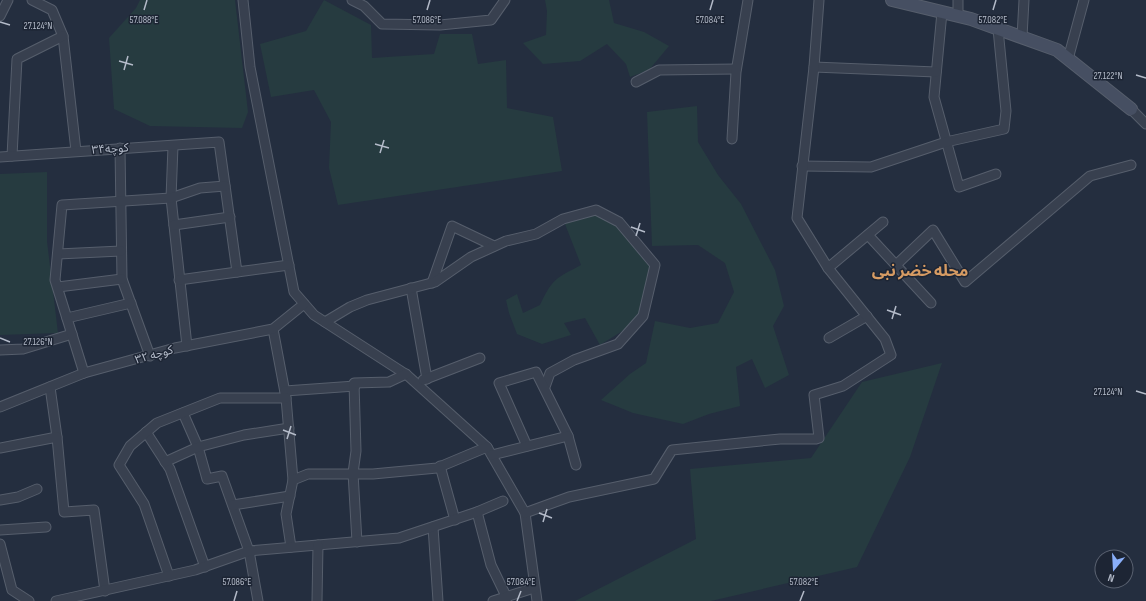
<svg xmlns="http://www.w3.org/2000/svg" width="1146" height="601" font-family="'Sofia Sans Condensed','Noto Sans Arabic',sans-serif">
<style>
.green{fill:#263b40}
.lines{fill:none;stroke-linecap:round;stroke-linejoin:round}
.street-casing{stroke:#565e6c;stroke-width:11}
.secondary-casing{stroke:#565e6c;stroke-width:14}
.street{stroke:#38404f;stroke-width:9}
.secondary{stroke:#464f62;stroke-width:12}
.ticks{fill:none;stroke:#b4bbc9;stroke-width:1.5}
.labels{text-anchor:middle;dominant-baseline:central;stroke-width:3;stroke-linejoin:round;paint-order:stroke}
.street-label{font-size:12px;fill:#b4bbc9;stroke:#1d2534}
.district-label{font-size:16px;font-weight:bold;fill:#d69b63;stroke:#1d2534}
.ticks-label{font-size:10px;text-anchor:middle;fill:#b4bbc9;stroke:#1d2534;stroke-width:3;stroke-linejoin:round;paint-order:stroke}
</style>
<rect width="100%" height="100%" fill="#242e3f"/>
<g class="green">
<polygon points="140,0 235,0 248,112 242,128 150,126 114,109 109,38 136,8"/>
<polygon points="324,0 371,25 372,58 434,54 440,34 472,34 478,64 506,60 507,108 553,117 562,171 338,205 329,168 331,122 314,90 271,97 260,44 306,31"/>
<polygon points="545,0 609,0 614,23 644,32 669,46 649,70 630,77 626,64 607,44 580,61 543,64 523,43 546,35 547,11"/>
<polygon points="697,106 698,142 718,175 741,204 775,270 784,306 773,326 789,375 765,388 752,359 736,367 740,406 709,414 683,424 633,413 601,400 630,374 646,363 655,321 690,328 718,323 734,292 725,263 698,245 652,246 647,112"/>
<polygon points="47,172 47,241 58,333 0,335 0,174"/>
<path d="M596,210L619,222L655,265L640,320L600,345L585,318L564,323L571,335L542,344L517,334L509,313L506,300L517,294L523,313L540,305C553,278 555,279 581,265L563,219Z"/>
<polygon points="942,363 910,457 857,567 711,601 575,601 696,539 690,469 811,458 862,382"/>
</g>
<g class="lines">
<defs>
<g id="street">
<polyline points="32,0 52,10 63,36 76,151"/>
<polyline points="243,0 250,67 294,292 314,315 407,375 487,447 525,513 537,601"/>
<polyline points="352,0 364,6 382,24 440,25 491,20 505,0"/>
<polyline points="942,12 934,97 959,187 996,174"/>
<polyline points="0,16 8,0"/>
<polyline points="958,16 958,0"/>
<polyline points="1022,37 1024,0"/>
<polyline points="1068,59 1084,0"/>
<polyline points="814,67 936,72"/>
<polyline points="636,82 659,70 736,69"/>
<polyline points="1131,109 1146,124"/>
<polyline points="732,139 736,72 748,0"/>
<polyline points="173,146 171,198 187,346"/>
<polyline points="120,148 122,279 150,356"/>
<polyline points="12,156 17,59 63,36"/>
<polyline points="0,157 219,142 237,272 289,265"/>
<polyline points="802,166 871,167 946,142 1004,129 1006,111 998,29"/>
<polyline points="174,225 230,217"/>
<polyline points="868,235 931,303"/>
<polyline points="58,254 121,251"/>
<polyline points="896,265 933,230 965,282 1090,176 1131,165"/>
<polyline points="828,268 883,222"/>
<polyline points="179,280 237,272"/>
<polyline points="432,283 452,226 494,246"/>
<polyline points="58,287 122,279"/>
<polyline points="411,288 427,379"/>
<polyline points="67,318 131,303"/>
<polyline points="325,322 350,307 367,300 435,282 471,257 506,241 536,234 563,219 596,210 619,222 655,265 643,316 618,344 574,360 550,373 545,387"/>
<polyline points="273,329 286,398 293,480"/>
<polyline points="829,338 867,316"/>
<polyline points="0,350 23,349 72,334"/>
<polyline points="84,373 55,280 62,205 171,198 200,188 225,186"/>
<polyline points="423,380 480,358"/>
<polyline points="50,387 57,437"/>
<polyline points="285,391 355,386"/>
<polyline points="0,407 84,373 175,348 273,329 304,304"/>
<polyline points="183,413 198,447 207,479 222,476 249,551 258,601"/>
<polyline points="146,432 170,469 205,567"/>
<polyline points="527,446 499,383 536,372 568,436"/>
<polyline points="0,448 57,437 64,512 94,510 105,591"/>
<polyline points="492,455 568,436 576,465"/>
<polyline points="165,462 198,447 244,435 289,428"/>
<polyline points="440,466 455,520"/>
<polyline points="0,500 18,497 37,489"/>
<polyline points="233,505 290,496"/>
<polyline points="477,512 491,565 507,598"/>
<polyline points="525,513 569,497 654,479 672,450 780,439 816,439 819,438 814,395 843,386 891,355 885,339 828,268 797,218 814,67 819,0"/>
<polyline points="433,527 438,601"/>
<polyline points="0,530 46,527"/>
<polyline points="357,542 353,473 356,451 354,383 389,382 406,374"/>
<polyline points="0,544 12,590 29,601"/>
<polyline points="291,547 286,514 293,480 308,474 373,474 437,468 487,447"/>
<polyline points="169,576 144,504 119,465 130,446 157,423 220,398 286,398"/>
<polyline points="56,601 195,570 249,551 399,538 477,512 503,501"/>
<polyline points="317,601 318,545"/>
<polyline points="493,601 534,588"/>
</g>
<polyline id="secondary" points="892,0 971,19 1057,50 1131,109"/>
</defs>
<use href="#street" class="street-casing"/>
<use href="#secondary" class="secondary-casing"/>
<use href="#street" class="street"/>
<use href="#secondary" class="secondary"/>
</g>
<path class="ticks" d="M144,10L147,0M427,10L430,0M710,10L713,0M993,10L996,0M0,22L10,25M119,61L133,65M124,70L128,56M1136,75L1146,78M375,144L389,148M380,153L384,140M631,227L645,232M636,236L640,223M887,310L901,315M892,319L896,306M0,338L10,342M1136,391L1146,394M283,430L296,435M287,439L291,426M539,513L552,518M543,522L547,509M234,601L237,591M517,601L521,591M800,601L804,591"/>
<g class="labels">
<g class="street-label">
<text transform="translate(110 149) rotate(-4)">کوچه۳۴</text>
<text transform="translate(154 355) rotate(-16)">کوچه ۳۲</text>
</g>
<g class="district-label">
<text x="920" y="271">محله خضر نبی</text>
</g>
</g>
<g class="ticks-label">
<text x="144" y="23">57.088°E</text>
<text x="427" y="23">57.086°E</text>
<text x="710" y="23">57.084°E</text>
<text x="993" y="23">57.082°E</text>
<text x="38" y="29">27.124°N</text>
<text x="1108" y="79">27.122°N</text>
<text x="38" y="345">27.126°N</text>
<text x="1108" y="395">27.124°N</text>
<text x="237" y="585">57.086°E</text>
<text x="521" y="585">57.084°E</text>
<text x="804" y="585">57.082°E</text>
</g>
<g transform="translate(1114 569) rotate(198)"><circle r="19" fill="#1d2534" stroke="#596170"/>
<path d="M0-3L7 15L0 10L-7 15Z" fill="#8aaff9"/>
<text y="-6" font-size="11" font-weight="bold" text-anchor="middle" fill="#b4bbc9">N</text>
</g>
</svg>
